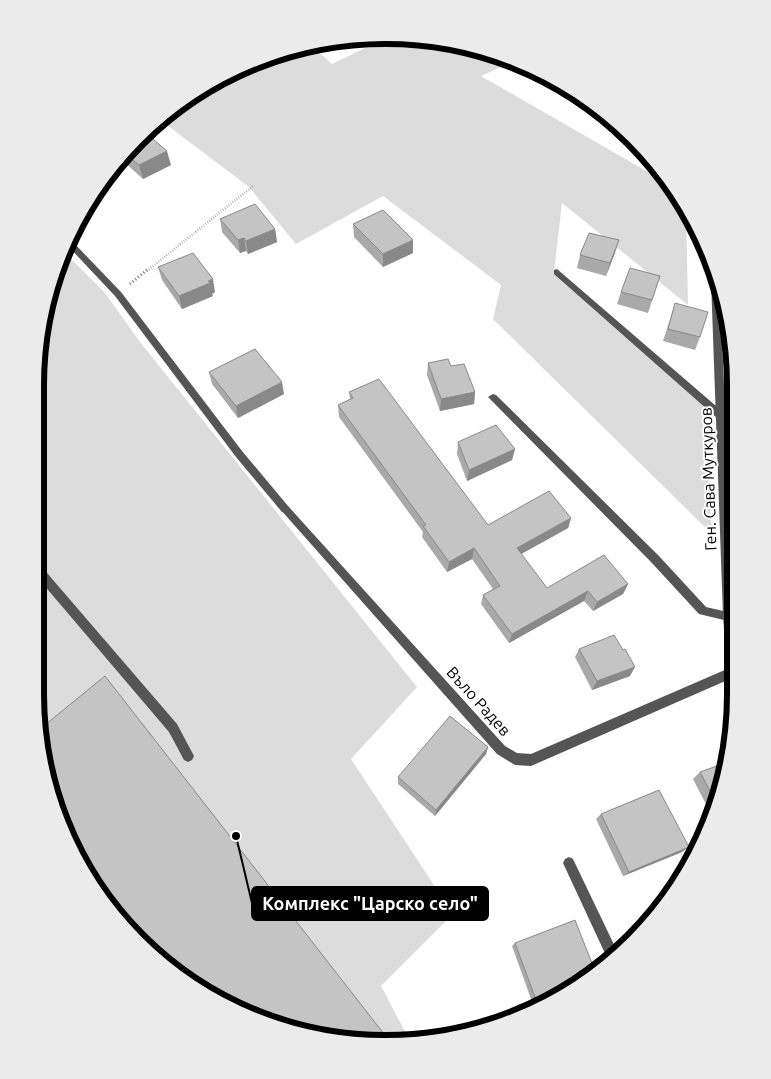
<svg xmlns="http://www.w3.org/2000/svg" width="771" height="1079" font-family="Ubuntu,sans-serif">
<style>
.green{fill:#dcdcdc}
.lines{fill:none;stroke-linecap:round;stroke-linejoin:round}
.path-far1{stroke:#777;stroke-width:2.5;stroke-dasharray:0.5 2;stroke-linecap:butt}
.path{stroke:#777;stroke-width:3;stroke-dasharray:1 2.5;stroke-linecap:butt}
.service{fill:#555;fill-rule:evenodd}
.minor{fill:#555;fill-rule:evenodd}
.wall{fill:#a9a9a9}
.shaded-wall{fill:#898989}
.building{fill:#c4c4c4;stroke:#898989}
.labels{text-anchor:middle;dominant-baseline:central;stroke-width:4;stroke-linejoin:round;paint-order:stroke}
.street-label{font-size:16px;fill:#000;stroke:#fff}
.rim{fill:none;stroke:#000;stroke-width:6}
.leader{fill:none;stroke:#000;stroke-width:2}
.callout-dot{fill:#000;stroke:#fff;stroke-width:2}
.callout{fill:#000;stroke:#000;stroke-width:2}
.callout-label{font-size:18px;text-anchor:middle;font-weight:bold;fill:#fff}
</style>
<rect width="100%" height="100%" fill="#fff"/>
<g class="green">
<path d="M390,36C433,35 475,46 514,61L481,76L669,184L686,210L688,305L562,203L554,272L703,400L712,534L493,319L501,285L383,196L296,244L249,187L159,119L210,82L273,54L311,45L332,64Z"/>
<polygon points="66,254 105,293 140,342 417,687 351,759 453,914 381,986 410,1041 339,1041 47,784 35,693 42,317"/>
</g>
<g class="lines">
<polyline class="path-far1" points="147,271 253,186"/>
<polyline class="path" points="130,284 148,269"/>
<g class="service">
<polygon points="71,240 121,292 242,451 288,506 290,509 288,512 282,512 236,457 115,296 68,246"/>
<polygon points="557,269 723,412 725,415 723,418 717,418 554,274 554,270"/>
<polygon points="493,394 496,395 659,556 706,607 732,613 733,616 732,619 728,621 699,614 651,562 490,399 488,397"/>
<polygon points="37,565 41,566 177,724 194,756 192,760 188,762 184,760 169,732 37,577"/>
</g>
<g class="minor">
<polygon points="714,277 720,296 735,632 735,682 730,679 531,766 515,765 497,754 280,509 282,506 288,506 505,746 517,753 531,754 727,669 723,616 711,280"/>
<polygon points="569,857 573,859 619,955 609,962 563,863 565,859"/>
</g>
</g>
<g class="wall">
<polygon points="146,133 171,165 143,179 123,161"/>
<polygon points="220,219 275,229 277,242 248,254 246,251 240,253 222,232"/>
<polygon points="353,224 413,240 413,253 383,267 354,237"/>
<polygon points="615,253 606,276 577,268 580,255"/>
<polygon points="158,267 215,292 212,294 213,296 182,309 162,280"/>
<polygon points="660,276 648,313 617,304 621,292"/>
<polygon points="675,303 700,337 695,350 663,341 671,316"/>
<polygon points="428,363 451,366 475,392 474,404 440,411 427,375"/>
<polygon points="209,372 284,394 238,418 212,384"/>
<polygon points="349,392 488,525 571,518 568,528 521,554 547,588 628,584 623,594 593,611 584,601 509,643 481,604 483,595 493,589 472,559 447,572 422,537 423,532 339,417 338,405 350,399"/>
<polygon points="458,442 515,449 512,460 467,481 457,454"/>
<polygon points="579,649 623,650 630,676 592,690 575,657"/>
<polygon points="488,747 486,754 435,816 398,784 398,777"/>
<polygon points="700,772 724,784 712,816 693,779"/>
<polygon points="601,814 682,852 623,876 596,819"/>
<polygon points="515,943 540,1008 535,1010 512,946"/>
</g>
<g class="shaded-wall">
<polygon points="167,151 171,165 143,179 139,165"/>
<polygon points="101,187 104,196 86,205"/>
<polygon points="275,229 277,242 248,254 246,241"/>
<polygon points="244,238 246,251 240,253 238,240"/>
<polygon points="413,240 413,253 383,267 383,254"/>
<polygon points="619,240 615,253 606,276 610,263"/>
<polygon points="213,279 215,292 212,294 213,296 182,309 179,296"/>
<polygon points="282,382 284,394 238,418 236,406"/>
<polygon points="475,392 474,404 440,411 441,399"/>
<polygon points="515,449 512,460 467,481 469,470"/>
<polygon points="571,518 568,528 514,558 517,548"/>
<polygon points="474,548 472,559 447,572 449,562"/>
<polygon points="628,584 623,594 593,611 597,602"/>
<polygon points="588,591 584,601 509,643 512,634"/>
<polygon points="635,667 630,676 592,690 597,681"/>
<polygon points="488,747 486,754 435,816 436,810"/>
<polygon points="689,847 682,852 623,876 629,872"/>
</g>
<g class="building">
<polygon points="146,133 167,151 139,165 127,155"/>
<polygon points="255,204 275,229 246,241 244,238 238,240 220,219"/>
<polygon points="383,210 413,240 383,254 353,224"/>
<polygon points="589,233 619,240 610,263 580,255"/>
<polygon points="193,253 213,279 208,281 210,283 179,296 158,267"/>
<polygon points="630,268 660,276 652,300 621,292"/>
<polygon points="675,303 708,312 700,337 668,329"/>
<polygon points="255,349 282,382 236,406 209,372"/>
<polygon points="448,359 451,366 464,364 475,392 441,399 428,363"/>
<polygon points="379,379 488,525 549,491 571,518 517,548 547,588 604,555 628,584 597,602 588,591 512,634 483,595 500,586 474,548 449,562 423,526 426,525 338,405 353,398 349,392"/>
<polygon points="496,425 515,449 469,470 458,442"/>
<polygon points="614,635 623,650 625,649 635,667 597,681 579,649"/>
<polygon points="105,676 384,1034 387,1041 339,1041 251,1017 155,957 94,888 47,784 40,729"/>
<polygon points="450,716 488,747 436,810 398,777"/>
<polygon points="728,762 724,784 717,804 700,772"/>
<polygon points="659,790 689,847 629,872 601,814"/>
<polygon points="575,920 595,971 539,1008 515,943"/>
</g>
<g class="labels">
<g class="street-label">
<text transform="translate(708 479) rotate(-92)">Ген. Сава Муткуров</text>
<text transform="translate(479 701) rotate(48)">Въло Радев</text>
</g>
</g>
<path d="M0 0H771V1079H0ZM385 44H386A341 341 0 0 1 727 385V694A341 341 0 0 1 386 1035H385A341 341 0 0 1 44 694V385A341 341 0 0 1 385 44Z" fill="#ebebeb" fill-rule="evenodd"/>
<path class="rim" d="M385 44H386A341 341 0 0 1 727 385V694A341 341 0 0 1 386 1035H385A341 341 0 0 1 44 694V385A341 341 0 0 1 385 44Z"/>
<path class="leader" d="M236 836L252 903"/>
<circle class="callout-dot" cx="236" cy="836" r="5"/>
<rect class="callout" x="252" y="887" width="236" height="33" rx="5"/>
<g class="callout-label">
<text x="370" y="910">Комплекс "Царско село"</text>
</g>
</svg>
